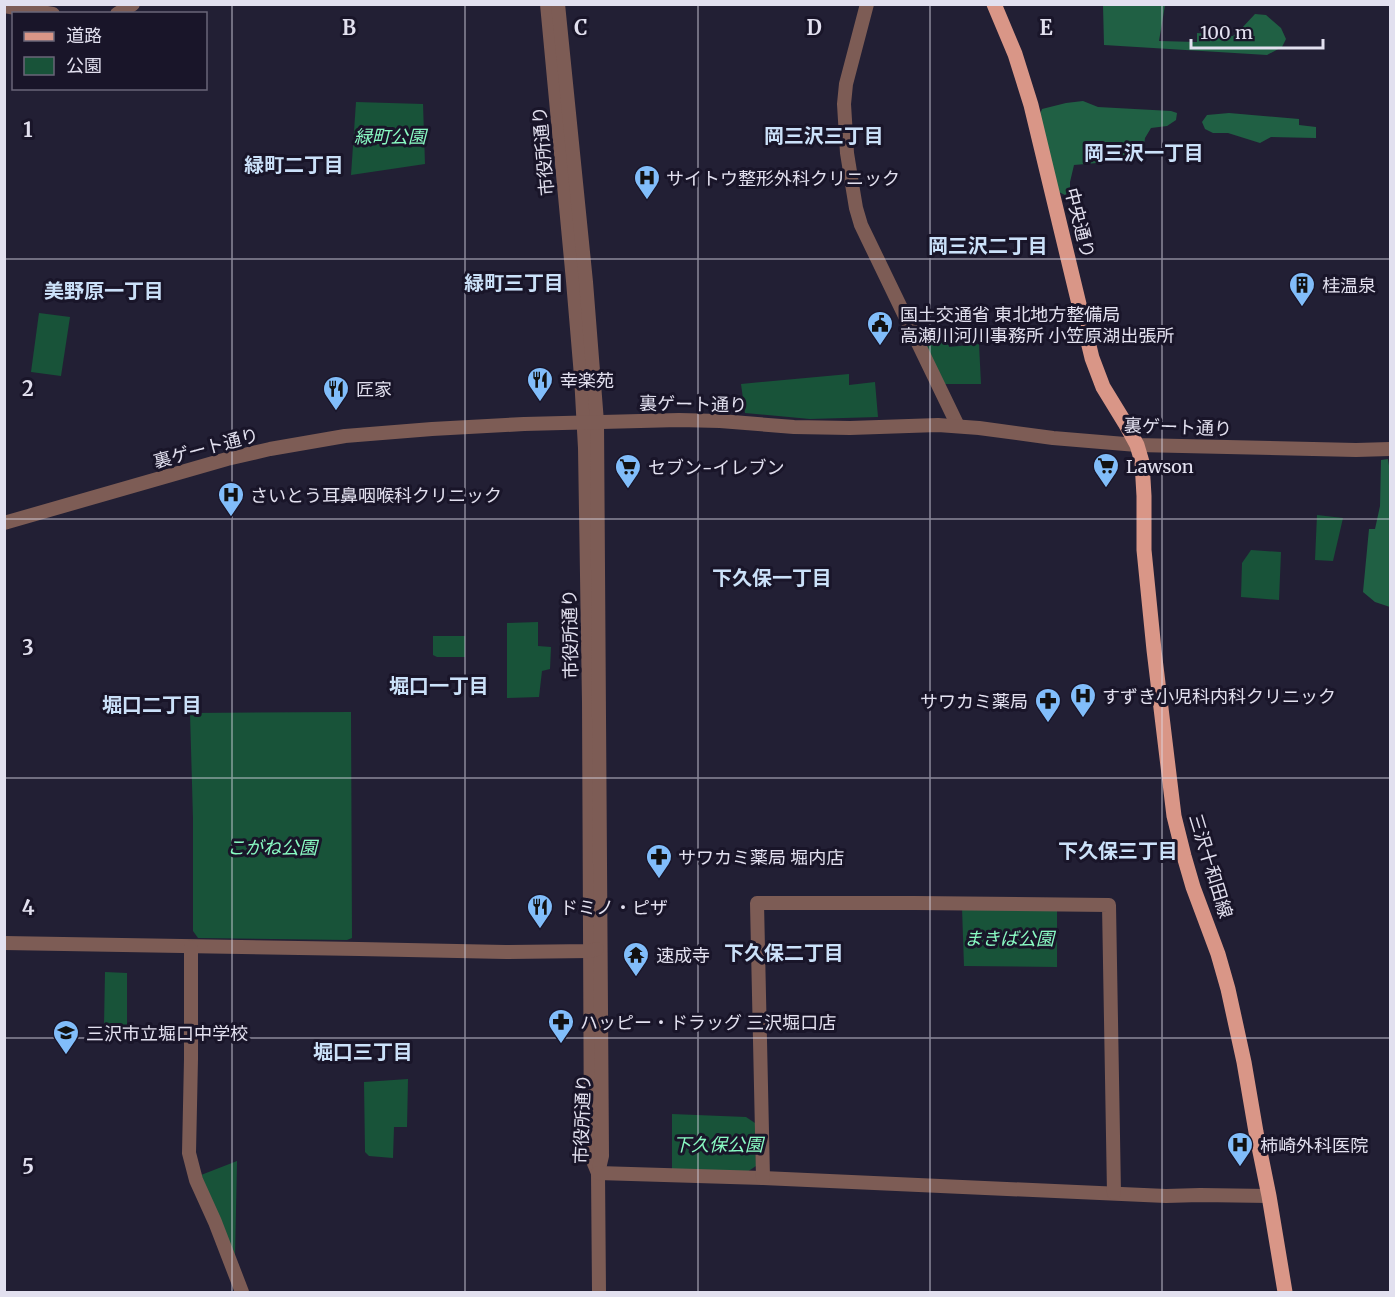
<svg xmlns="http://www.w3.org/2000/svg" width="1395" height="1297" font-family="Merriweather,'Noto Sans JP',serif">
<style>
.green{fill:#185339}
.forest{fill:#206044}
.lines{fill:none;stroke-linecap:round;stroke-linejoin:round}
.minor{stroke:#7d5c55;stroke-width:14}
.major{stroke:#d99687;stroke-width:15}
.grid{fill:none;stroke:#e2e0ef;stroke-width:1.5;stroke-opacity:0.55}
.labels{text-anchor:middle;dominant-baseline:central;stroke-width:6;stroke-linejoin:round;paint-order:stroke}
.park-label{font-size:18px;font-style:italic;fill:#89fac3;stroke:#191529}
.street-label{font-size:18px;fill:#e2e0ef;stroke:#191529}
.poi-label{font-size:18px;fill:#e2e0ef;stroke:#191529;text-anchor:start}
.neighbourhood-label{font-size:20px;font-weight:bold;fill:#cbe1f9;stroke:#191529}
.grid-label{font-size:20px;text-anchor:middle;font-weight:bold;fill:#e2e0ef;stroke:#191529;stroke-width:6;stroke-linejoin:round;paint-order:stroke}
</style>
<rect width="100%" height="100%" fill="#221f34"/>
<g class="green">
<polygon points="356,102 423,104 425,164 351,175"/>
<polygon points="39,313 70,317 61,376 31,372"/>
<polygon points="948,333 949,347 979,344 981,384 944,384 921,337"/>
<polygon points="849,374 849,385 875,382 878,417 810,419 745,413 741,384"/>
<polygon points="1317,515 1343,518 1333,561 1315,560"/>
<polygon points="1251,550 1281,552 1279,600 1241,597 1242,563"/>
<polygon points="538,622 538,646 551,647 550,669 542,671 539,697 507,698 507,623"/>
<polygon points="433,636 465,636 465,657 437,657 433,655"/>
<polygon points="351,712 352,938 347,940 198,938 193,931 193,819 190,713"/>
<polygon points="962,908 1057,909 1057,967 964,966"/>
<polygon points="105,972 127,973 127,1026 104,1026"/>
<polygon points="408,1079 407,1127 394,1127 393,1158 369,1156 365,1152 364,1082"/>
<polygon points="672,1114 746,1117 755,1123 756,1166 747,1172 672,1171"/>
<polygon points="237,1161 235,1257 201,1175"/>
</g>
<g class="forest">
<polygon points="1103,5 1165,5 1159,41 1197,42 1197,33 1233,36 1241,29 1255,14 1266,15 1281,28 1286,39 1282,47 1267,55 1104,45"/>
<polygon points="1083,101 1098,107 1171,111 1177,113 1176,120 1167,126 1151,128 1145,138 1142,159 1074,165 1070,182 1070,190 1065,195 1059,192 1040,114 1042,109 1066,103"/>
<polygon points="1229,113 1299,119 1299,125 1316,127 1316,138 1271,137 1260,143 1228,133 1213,133 1205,129 1202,122 1207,115"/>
<polygon points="1388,459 1390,472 1390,607 1375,602 1363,592 1369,529 1375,529 1380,506 1381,460"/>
</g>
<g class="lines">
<g class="minor">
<polyline points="547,4 573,281 581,376 585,448 589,702 591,1156 598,1173"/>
<polyline points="558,4 586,282 597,422 602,1156 598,1173 599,1292"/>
<polyline points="867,4 846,84 844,104 847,153 852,184 856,208 861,225 958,426"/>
<polyline points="4,6 53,14"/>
<polyline points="117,14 133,4"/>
<polyline points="4,523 227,459 270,449 345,436 432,429 524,424 679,420 720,421 794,427 850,428 938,425 979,428 1053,438 1137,445 1356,450 1390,449"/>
<polyline points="4,943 359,949 506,952 590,951 597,949"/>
<polyline points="191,947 191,1059 189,1153 196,1180 215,1222 242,1292"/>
<polyline points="598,1173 763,1178 1166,1196 1200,1195 1269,1196"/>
<polyline points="763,1178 757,903 915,903 1109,905 1114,1193"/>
</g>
<polyline class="major" points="994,4 1015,54 1031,105 1092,358 1103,387 1125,423 1137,445 1142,462 1144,496 1144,550 1154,650 1174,816 1184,856 1193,887 1218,954 1228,989 1244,1062 1256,1132 1269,1196 1285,1292"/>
</g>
<path class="grid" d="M232,4V1292M465,4V1292M698,4V1292M930,4V1292M1162,4V1292M4,259H1390M4,519H1390M4,778H1390M4,1038H1390"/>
<defs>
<symbol id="hospital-pin" viewBox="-11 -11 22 30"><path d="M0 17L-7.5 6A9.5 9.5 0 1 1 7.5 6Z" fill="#81bdfa" stroke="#191529"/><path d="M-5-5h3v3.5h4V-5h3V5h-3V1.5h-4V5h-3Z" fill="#111"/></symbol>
<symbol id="building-pin" viewBox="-11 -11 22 30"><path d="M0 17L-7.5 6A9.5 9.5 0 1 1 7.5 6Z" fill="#81bdfa" stroke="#191529"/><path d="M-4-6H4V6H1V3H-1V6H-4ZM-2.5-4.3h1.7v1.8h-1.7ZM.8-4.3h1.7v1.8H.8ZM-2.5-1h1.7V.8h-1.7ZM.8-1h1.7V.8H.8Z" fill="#111"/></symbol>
<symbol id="civic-pin" viewBox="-11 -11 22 30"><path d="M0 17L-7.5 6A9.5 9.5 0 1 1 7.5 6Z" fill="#81bdfa" stroke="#191529"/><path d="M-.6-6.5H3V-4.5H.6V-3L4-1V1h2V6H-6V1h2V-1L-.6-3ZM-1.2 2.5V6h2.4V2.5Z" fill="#111"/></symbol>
<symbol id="restaurant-pin" viewBox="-11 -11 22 30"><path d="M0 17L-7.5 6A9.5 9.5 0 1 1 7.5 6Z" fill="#81bdfa" stroke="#191529"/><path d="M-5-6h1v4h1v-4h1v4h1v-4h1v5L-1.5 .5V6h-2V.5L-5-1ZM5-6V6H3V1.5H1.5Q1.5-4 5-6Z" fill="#111"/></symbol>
<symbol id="supermarket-pin" viewBox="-11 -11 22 30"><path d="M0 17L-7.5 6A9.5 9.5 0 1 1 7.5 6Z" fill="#81bdfa" stroke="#191529"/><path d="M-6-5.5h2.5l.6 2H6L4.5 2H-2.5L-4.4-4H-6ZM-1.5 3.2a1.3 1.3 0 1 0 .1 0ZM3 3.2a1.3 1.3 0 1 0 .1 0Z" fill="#111"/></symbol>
<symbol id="pharmacy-pin" viewBox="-11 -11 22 30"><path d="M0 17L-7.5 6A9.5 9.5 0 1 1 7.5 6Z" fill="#81bdfa" stroke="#191529"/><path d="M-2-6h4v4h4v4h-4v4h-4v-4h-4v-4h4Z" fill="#111"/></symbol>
<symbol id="temple-pin" viewBox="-11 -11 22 30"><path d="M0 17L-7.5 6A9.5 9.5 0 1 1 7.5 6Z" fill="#81bdfa" stroke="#191529"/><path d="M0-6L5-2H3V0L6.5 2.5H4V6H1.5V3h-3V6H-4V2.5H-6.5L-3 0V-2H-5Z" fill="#111"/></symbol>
<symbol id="school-pin" viewBox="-11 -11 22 30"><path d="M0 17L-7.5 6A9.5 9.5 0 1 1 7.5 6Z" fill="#81bdfa" stroke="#191529"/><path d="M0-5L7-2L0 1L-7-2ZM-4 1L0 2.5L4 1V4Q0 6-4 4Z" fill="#111"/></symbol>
</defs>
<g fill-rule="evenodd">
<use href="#hospital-pin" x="632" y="163" width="30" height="40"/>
<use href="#building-pin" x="1287" y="270" width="30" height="40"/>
<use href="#civic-pin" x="865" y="309" width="30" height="40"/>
<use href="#restaurant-pin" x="525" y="365" width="30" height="40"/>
<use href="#restaurant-pin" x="321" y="374" width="30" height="40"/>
<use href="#supermarket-pin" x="1091" y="451" width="30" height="40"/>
<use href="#supermarket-pin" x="613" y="452" width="30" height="40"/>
<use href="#hospital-pin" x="216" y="480" width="30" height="40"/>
<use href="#hospital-pin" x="1068" y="681" width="30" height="40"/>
<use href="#pharmacy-pin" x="1033" y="686" width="30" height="40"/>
<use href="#pharmacy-pin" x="644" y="842" width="30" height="40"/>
<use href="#restaurant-pin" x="525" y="892" width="30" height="40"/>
<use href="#temple-pin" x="621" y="940" width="30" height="40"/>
<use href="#pharmacy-pin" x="546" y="1007" width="30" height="40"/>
<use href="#school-pin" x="51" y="1018" width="30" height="40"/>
<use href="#hospital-pin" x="1225" y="1130" width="30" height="40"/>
</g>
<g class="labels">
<g class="park-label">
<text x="390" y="136">緑町公園</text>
<text x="272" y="847">こがね公園</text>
<text x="1009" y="938">まきば公園</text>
<text x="718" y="1144">下久保公園</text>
</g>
<g class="street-label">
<text transform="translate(543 151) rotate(-95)">市役所通り</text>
<text transform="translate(1080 223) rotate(76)">中央通り</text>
<text transform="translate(693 404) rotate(1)">裏ゲート通り</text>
<text transform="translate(1178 427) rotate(2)">裏ゲート通り</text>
<text transform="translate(206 448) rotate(-15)">裏ゲート通り</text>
<text transform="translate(570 634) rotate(-91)">市役所通り</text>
<text transform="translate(1211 866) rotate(73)">三沢十和田線</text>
<text transform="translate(582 1119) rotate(-88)">市役所通り</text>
</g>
<g class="poi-label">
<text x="666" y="178">サイトウ整形外科クリニック</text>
<text x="1322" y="285">桂温泉</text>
<text x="900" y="314">国土交通省 東北地方整備局<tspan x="900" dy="21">高瀬川河川事務所 小笠原湖出張所</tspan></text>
<text x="560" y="380">幸楽苑</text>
<text x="356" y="389">匠家</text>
<text x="1126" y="466">Lawson</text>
<text x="648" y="467">セブン-イレブン</text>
<text x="250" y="495">さいとう耳鼻咽喉科クリニック</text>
<text x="1102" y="696">すずき小児科内科クリニック</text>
<text x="1028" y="701" text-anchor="end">サワカミ薬局</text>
<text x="678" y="857">サワカミ薬局 堀内店</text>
<text x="560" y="907">ドミノ・ピザ</text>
<text x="656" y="955">速成寺</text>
<text x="580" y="1022">ハッピー・ドラッグ 三沢堀口店</text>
<text x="86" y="1033">三沢市立堀口中学校</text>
<text x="1260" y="1145">柿崎外科医院</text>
</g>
<g class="neighbourhood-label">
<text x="824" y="135">岡三沢三丁目</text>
<text x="1144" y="152">岡三沢一丁目</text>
<text x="294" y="164">緑町二丁目</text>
<text x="988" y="245">岡三沢二丁目</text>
<text x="514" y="282">緑町三丁目</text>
<text x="104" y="290">美野原一丁目</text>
<text x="772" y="577">下久保一丁目</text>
<text x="439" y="685">堀口一丁目</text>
<text x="152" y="704">堀口二丁目</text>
<text x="1118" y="850">下久保三丁目</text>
<text x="784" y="952">下久保二丁目</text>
<text x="363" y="1051">堀口三丁目</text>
</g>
</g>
<g class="grid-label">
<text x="349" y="35">B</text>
<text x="581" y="35">C</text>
<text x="814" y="35">D</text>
<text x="1046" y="35">E</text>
<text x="28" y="137">1</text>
<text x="28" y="396">2</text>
<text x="28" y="655">3</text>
<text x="28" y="915">4</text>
<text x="28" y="1174">5</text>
</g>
<rect width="1395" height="1297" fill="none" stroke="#e2e0ef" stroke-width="12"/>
<rect x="12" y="12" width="195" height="78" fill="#191529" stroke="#696678" stroke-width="1.5"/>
<rect x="24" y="32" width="30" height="9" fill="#d99687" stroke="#696678" stroke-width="1.5"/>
<text x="66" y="42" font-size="18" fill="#e2e0ef">道路</text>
<rect x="24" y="57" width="30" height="18" fill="#185339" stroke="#696678" stroke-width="1.5"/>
<text x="66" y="72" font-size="18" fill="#e2e0ef">公園</text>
<path d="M1191 39v9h132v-9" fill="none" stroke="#e2e0ef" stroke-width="3"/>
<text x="1200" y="39" font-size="18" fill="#e2e0ef" stroke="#191529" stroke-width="4.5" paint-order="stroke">100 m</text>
</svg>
